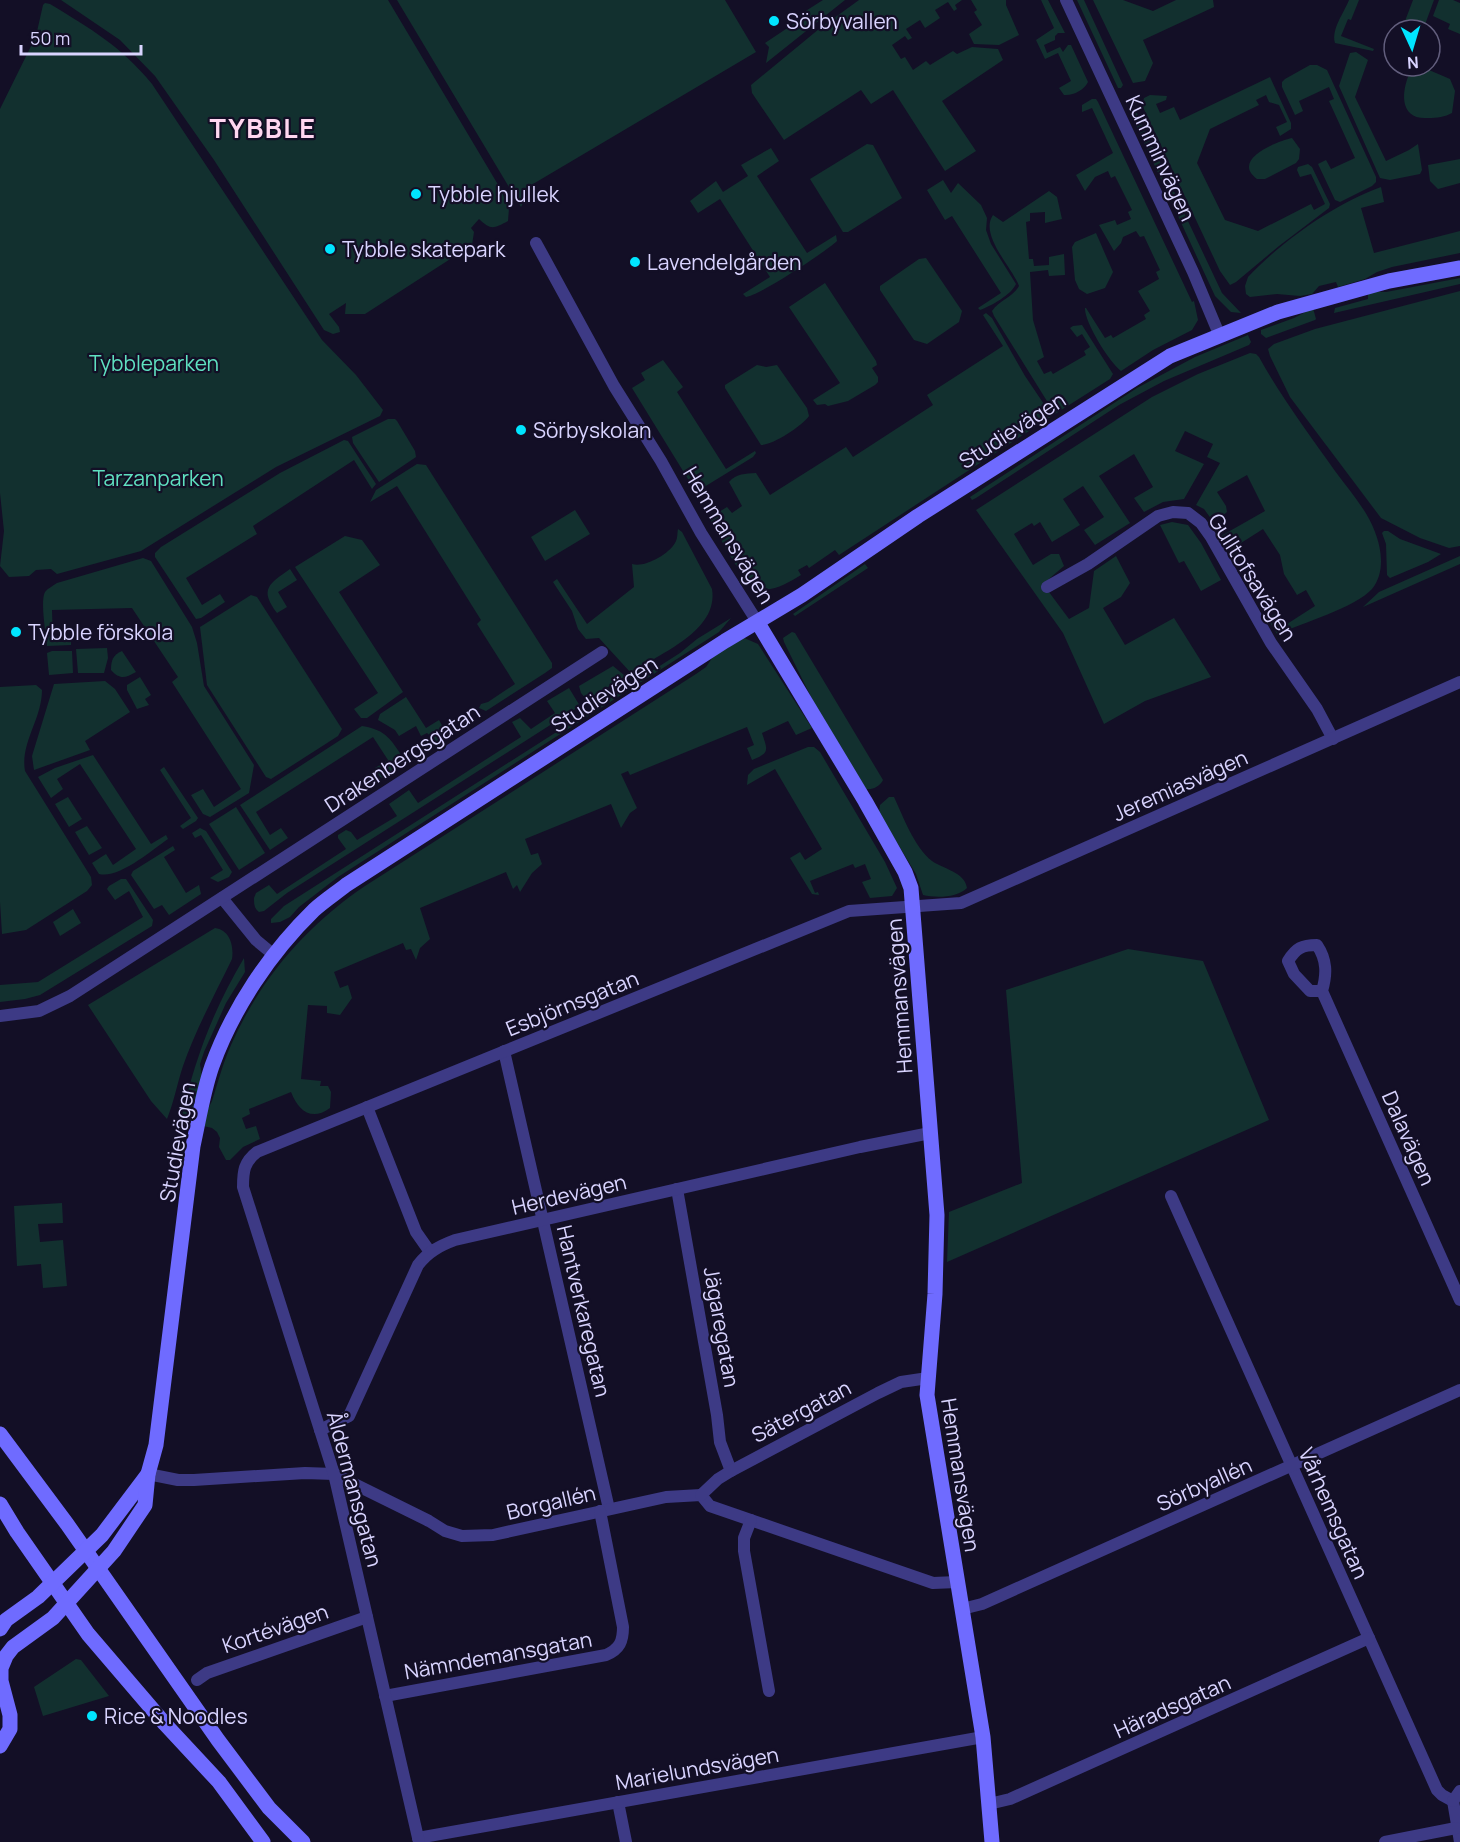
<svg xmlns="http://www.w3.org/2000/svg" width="1460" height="1842" font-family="Manrope,sans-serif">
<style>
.green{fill:#12302f}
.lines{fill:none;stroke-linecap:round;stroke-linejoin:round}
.street{stroke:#3d3a85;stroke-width:12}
.secondary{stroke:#6f6bff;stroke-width:15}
.poi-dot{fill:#00e5ff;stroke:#130f26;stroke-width:2}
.labels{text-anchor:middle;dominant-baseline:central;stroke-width:4.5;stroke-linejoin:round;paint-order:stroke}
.poi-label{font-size:21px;fill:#d9d4ff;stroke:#130f26;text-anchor:start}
.street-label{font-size:21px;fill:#d9d4ff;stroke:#130f26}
.park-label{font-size:21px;fill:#5fe0c0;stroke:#130f26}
.district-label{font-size:27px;font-weight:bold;letter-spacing:1.5px;fill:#ffd6f0;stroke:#130f26}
</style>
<rect width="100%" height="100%" fill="#130f26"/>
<g class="green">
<path d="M61,0H388L500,188L509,208L508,221C493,229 491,230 479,219L471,228L474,232L472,245L365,314H345L346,303L329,314L339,327L340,332L333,334L324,330L214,160L155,76L120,40Z"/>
<polygon points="397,0 725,0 756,52 533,184 521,207"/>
<polygon points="823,0 845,0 766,63 769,47 765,43 795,23 793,19"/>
<polygon points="859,0 962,0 955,5 957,9 954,11 948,2 935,10 940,18 925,28 920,20 906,29 912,38 908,40 905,36 892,45 901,59 905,57 913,70 926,61 930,65 953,51 957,54 972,47 998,49 1003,60 942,101 976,151 945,171 893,90 871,104 861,90 784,140 752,93 751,85 819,29"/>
<polygon points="971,0 1006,0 1006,5 1019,35 999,45 974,44 969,34 982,25 974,12 977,10"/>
<path d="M1041,0H1048L1065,33H1058L1055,36V40L1044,45L1047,53L1060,47L1063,52L1068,45H1071L1088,82C1084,90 1073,96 1064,95L1059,88L1071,81L1058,53L1045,59L1036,40L1054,28Z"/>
<polygon points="1077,0 1084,0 1123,85 1121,88 1118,88"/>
<polygon points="1093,0 1123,0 1153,11 1176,0 1213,0 1214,7 1143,40 1153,63 1145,81 1133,83"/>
<path d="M1349,0H1359L1351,20L1348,19L1341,36L1374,49L1373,51L1335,43C1331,29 1344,13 1349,0Z"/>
<polygon points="1413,0 1434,0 1423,30 1408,30 1411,23 1405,21"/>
<polygon points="1439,0 1453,0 1460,3 1460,34 1448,29 1450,24 1433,16"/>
<path d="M45,3L50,4C91,29 121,46 152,84L322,340L356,375L383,410L380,416L276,467L141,551L57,574L51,569L36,570L29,576L9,577L0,566L4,531L0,493V109L36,36L43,5Z"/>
<polygon points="1356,52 1368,60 1355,97 1386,161 1409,150 1418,144 1422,170 1420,174 1390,180 1380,178 1339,86 1350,53"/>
<polygon points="1310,65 1317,65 1327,70 1376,177 1376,182 1372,186 1340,202 1335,200 1318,164 1326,160 1331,169 1355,158 1329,101 1334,99 1329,87 1299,101 1303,111 1295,115 1282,87 1282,82 1285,79"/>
<path d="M1422,67L1450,79L1455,91L1452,113C1445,117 1437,118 1428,118C1399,120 1401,92 1410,72Z"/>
<polygon points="1270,77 1291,123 1291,129 1280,136 1276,127 1287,122 1279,105 1269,102 1266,95 1256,100 1259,105 1210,129 1197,163 1225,220 1258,231 1311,204 1314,210 1325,204 1311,174 1300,177 1297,170 1298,167 1308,164 1312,167 1330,204 1329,208 1279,246 1236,282 1230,285 1220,271 1142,105 1144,98 1150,95 1167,96 1166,100 1156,104 1160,113 1174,107 1180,120"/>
<path d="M1092,99H1096L1098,102L1192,302L1194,301L1198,320L1192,330L1153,350L1121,371C1110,363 1084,322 1085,308H1086L1105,338L1111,335L1113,338L1146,319L1144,315L1150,311L1138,291L1159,279L1156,272L1160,270L1144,236L1140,237L1136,231L1123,237L1121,243L1114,251L1099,225L1115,220L1117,225L1131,219L1128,212L1132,210L1115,176L1111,178L1108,171L1095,177L1085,191L1076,175L1113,153L1092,108L1082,112V105Z"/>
<polygon points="1135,109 1222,293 1241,313 1231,312 1215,296 1129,110"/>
<path d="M1292,138L1300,149L1299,159L1296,163L1265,179H1257C1231,160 1275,142 1292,138Z"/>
<polygon points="867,144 873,145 902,198 848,232 843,232 810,179"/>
<path d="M771,148L779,161L757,176L807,253L836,235L837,241C827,251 757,297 746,297L743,294L770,277L720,199L698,213L690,201L716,181L723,192L748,176L741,165Z"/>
<polygon points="1460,159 1460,183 1438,189 1430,181 1428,165"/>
<path d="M943,180L951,193L958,183L981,205L987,218L986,230L991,244L1016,284C1011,295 991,306 980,310L978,308L1001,293L952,216L945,220L927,190Z"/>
<path d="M1381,187L1384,202L1361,208L1374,253L1460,231V253L1392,267L1377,272L1365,279L1338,287L1336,282L1319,286L1312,294L1300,296L1277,294L1250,297L1246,294L1245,286L1248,277C1282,241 1334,204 1381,187Z"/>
<path d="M1049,191L1057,197L1062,219L1045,223V212L1030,213V221L1026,222L1029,259H1033L1034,266L1049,265V257L1064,254L1065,275L1049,276L1048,270L1030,272L1033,320L1044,357L1037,361L1044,374L1051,371L1053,374L1086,355L1084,351L1090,347L1082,334L1077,337L1070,328L1073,326L1082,325L1113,374L1110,379L1055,414L994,316L992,311C999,300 1013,297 1019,286C1012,267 979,235 993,215L1003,222Z"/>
<polygon points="1096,233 1113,272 1105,288 1087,294 1079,289 1075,280 1072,247 1075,242"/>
<polygon points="926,258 962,311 959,322 927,344 914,340 880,290 880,286 919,259"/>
<polygon points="1460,278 1460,284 1334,313 1335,308 1368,299 1368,292 1386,292"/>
<polygon points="825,283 876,361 877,365 872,368 878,377 878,382 875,385 848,401 828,406 825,404 817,405 813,400 840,383 789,307"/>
<polygon points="1460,291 1460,546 1449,548 1420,538 1381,518 1290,397 1270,356 1268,349 1274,344 1315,329"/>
<polygon points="1313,308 1316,319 1315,320 1266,338 1261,334 1261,330 1294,318"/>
<path d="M986,313L992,318L1025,376L1052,416L839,555L835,550L809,568L807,565L798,570L801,575C789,582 776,591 761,589C743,587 719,534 709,518L727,507L732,513L742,506L729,482C737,473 745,474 756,473L770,495L846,447L853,457L933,405L927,395L1003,346L983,315Z"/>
<polygon points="1248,335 1251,342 1249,345 1164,381 1119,405 976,498 972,500 970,497 1137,388 1195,357"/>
<path d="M1250,353L1256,354L1259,357C1281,397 1309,434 1335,471C1349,490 1367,510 1375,532C1382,550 1385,573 1372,589C1356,607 1301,624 1277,634L1267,618L1279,612L1287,624L1315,606L1306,590L1297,595L1284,574L1280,555L1263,529L1241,543L1243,554L1233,559L1221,536L1265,511L1247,475L1217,492L1226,506L1227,512L1221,517L1212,520L1204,509L1196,505L1220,463L1207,457L1213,444L1185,431L1175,451L1204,464L1184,499L1163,502L1144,512L1134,498L1153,487L1134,454L1099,476L1130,523L1095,545L1084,530L1104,517L1083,486L1063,499L1080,525L1052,542L1040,522L1034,526L1032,523L1014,534L1033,565L1051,554H1059L1064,566L1043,584L1069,619L1089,608L1094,571L1116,556L1130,583L1121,597L1103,608L1125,645L1174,618L1211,677L1145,701L1104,724L1063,633L976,510L1152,397L1198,374Z"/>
<polygon points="663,360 683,387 677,392 726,469 755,451 756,453 753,457 696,492 632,388 645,380 641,373"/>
<path d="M757,365L766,367L777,365L807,408L809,416C802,426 773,445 761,445L725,388V385Z"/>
<polygon points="388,419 395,419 397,421 415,451 416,457 379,482 353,443 352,437"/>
<polygon points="344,440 348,441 376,484 372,489 354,460 253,526 257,534 186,578 202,605 220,594 225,602 201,618 196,619 155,557 155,553 161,547 280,473"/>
<polygon points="417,464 426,465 552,663 552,668 545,673 486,711 479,708 481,704 488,702 515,684 477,624 481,620 397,486 370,502 376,490"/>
<polygon points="575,510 590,534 545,561 531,537"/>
<polygon points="1172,522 1188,525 1201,543 1221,580 1201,591 1184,561 1179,563 1160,525"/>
<path d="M678,529L682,532L712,589C719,631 660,653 631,673L599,638L586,639L578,629L572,611L553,582L557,579L587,624L634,587L632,564C644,568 668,555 675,543C678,538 677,534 678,529Z"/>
<polygon points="1384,531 1388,531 1400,539 1441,554 1428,562 1390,578 1387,575 1386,544 1382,533"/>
<polygon points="345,536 362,540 380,565 339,592 403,692 367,718 361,718 354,709 378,693 295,567"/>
<polygon points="1460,556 1460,564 1363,607 1379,592"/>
<path d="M143,558L151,561L192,627L197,643L204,686L254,765L249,793L210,817L203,814L191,795L203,789L214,807L241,789L172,682L178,677L132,608L52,610L53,642H71V645L47,646C46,634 40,601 45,592C48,588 53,586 57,583Z"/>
<polygon points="865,564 868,568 798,614 795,616 793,614"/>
<path d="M290,569L297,580L278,592L287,607L277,613C259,589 269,584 290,569Z"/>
<polygon points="251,595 257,597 342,729 338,736 271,779 266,777 207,685 200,627"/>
<polygon points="731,618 719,632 338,877 299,907 290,917 280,922 271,923 271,919 284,906 680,653 697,639"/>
<path d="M792,632L795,633L883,780C880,786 873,790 866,789L813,701L784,642L783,638Z"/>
<path d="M742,637L758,644L812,728L796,735L788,721L762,733C767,749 771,753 752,760L747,748L754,745L747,727L630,775L628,771L621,774L637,808L630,813L621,828L611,804L525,839L531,855L538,853L542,864L532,873L520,892L517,885L513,889L506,872L420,908L430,939L420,948L416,960L411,949L406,950L403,943L334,972L340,988L348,985L352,998L340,1015L327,1013V1006L308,1005L301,1079L321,1081L320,1086H328L331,1092L330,1108C311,1122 298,1110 291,1092L249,1109L250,1114L242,1118L246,1129L256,1126L260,1139L243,1147L230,1160H226L219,1147L220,1138L217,1132L212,1128L199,1125C202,1115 208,1110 212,1101C218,1082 223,1063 231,1045C260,979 306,926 365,886L696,674L706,667L719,648Z"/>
<polygon points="107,648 108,658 104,673 78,673 76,649"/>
<polygon points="52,651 72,651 73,673 49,675 47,653"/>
<path d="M122,651L136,672C125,678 120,680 111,670C111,660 113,655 122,651Z"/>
<polygon points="613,666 624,675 624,677 587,700 581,693 579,686"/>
<polygon points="140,677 151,695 145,699 149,705 137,709 127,690 127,685"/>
<polygon points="105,681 115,689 130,712 85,741 90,750 34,770 32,756 54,684"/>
<path d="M36,685L42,690C42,719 20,743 25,771L91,877L92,885L87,891L26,930L2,934L0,902V687Z"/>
<path d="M569,688L580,706L287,893L264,911L259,912C254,908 254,904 254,898L256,893L269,885L277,894L346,849L338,838V835L346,830L351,832L357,840L397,816L389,804L409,790L418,803L521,737L512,722L520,718L531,729L555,713L547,701Z"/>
<polygon points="406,697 426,728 439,720 445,731 446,736 437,742 427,733 421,736 416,726 399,736 395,730 378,720 380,714"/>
<path d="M362,726C387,730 391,740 404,759V763L383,778L380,777L375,768L388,760L373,737L256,812L270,835L281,828L288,838L270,850L240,805Z"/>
<polygon points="808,747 814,747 820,752 885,862 897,888 892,896 870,898 862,882 871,879 865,864 855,868 853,864 810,881 815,893 818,892 819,895 812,894 790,858 800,852 805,860 822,849 775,769 747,785 748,775 754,769"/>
<path d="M93,755L151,844L166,835L168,839C152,850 119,879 99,874L92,863L106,854L113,865L136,849L80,764L57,779L63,789L51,798L38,777L55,768Z"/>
<polygon points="164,767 198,818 196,821 183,829 180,826 191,818 160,770"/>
<polygon points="68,797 82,819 69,827 55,804"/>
<path d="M889,797H894C903,816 914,847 932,861C943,869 965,872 967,888C957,898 936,898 923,895L916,874L879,813L880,805Z"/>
<polygon points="236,807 265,853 239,870 209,824"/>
<polygon points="87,826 102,848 89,855 75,832"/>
<polygon points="200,828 206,831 232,872 229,877 218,882 210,878 223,870 201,835 195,838 192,833"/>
<polygon points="173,846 175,850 164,857 186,893 199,885 201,894 169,915 162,905 154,909 131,875 133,871"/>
<polygon points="121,879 126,879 153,920 152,926 40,995 25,999 0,1002 0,985 38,982 143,917 129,891 115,900 107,889 109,886"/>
<polygon points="73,909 81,923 60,936 53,922"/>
<path d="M215,928C230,930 234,946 232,959C215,994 196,1029 183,1066C177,1084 174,1102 167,1119L151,1101L88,1005Z"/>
<polygon points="1128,949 1203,961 1269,1120 947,1262 949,1212 1022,1183 1006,990"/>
<path d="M244,958L245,972L226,1003L204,1052L200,1064L203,1084L198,1099L191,1110L186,1122H182L181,1120C194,1061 213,1010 244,958Z"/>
<polygon points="62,1203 63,1223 38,1224 40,1242 63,1240 67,1286 43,1288 41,1264 17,1266 14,1206"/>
<polygon points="76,1659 81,1660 109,1696 43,1716 34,1687"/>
</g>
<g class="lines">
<g class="street">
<polyline points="1066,0 1193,272 1219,334"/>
<polyline points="536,243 614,386 661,461 701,533 758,623"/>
<polyline points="1047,587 1088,564 1158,516 1173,512 1188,513 1201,523 1211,537 1271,643 1317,709 1333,739"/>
<polyline points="222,898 256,940 274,955"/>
<path d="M1322,991H1310L1294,974L1288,961C1296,948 1302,945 1317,945C1327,960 1327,974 1322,991L1460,1300"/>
<polyline points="0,1016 39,1011 70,996 602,652"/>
<polyline points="504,1051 609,1509"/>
<polyline points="367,1107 416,1232 430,1252"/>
<polyline points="677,1189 717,1415 720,1442 731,1471"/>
<polyline points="1171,1196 1437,1790 1442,1795 1453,1801"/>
<path d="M320,1430L349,1416L418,1265C428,1252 439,1246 455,1240L860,1147L930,1133"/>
<polyline points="148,1474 178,1480 194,1480 305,1473 334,1474 429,1521 445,1531 462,1536 493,1535 666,1497 701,1495 710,1506 933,1583 957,1582"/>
<polyline points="701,1495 718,1479 731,1471 878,1393 901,1382 928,1378"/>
<polyline points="751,1520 744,1538 744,1551 769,1691"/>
<polyline points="962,1609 982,1604 1460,1390"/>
<polyline points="197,1680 207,1673 367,1617"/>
<path d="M385,1696L606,1655C620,1649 623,1641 623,1627L600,1511"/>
<polyline points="1453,1801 1460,1842"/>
<polyline points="1453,1801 1460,1791"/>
<polyline points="618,1802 626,1842"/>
<polyline points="989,1804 1010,1799 1369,1638"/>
<polyline points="418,1838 983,1737"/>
<path d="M419,1842L334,1474L243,1187C243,1171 244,1162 257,1152L849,911L961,903L1460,682"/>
<polyline points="1385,1842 1456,1828"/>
</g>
<g class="secondary">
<polyline points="758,623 865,801 905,872 911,888 937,1215 935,1294 927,1395 983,1737 992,1842"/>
<polyline points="0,1434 67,1524 218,1740 269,1808 303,1842"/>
<polyline points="0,1504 17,1532 88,1634 165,1724 219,1782 263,1842"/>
<polyline points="0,1629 6,1620 38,1597 102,1535 148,1474"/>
<path d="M0,1746L10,1729V1715L1,1681V1668L6,1656L13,1647L53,1618L114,1551L145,1505L148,1474L156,1445L193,1146C199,1119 203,1092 212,1066C233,1008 270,953 314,910C324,901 336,893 346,885L725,641L802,595L918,516L1170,356L1278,312L1389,281L1460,268"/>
</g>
</g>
<g class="poi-dot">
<circle cx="774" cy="21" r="6"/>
<circle cx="416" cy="194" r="6"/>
<circle cx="330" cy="249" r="6"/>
<circle cx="635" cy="262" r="6"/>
<circle cx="521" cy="430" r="6"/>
<circle cx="16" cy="632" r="6"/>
<circle cx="92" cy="1716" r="6"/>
</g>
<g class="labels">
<g class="poi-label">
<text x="786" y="21">Sörbyvallen</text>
<text x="428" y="194">Tybble hjullek</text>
<text x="342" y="249">Tybble skatepark</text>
<text x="647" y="262">Lavendelgården</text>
<text x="533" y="430">Sörbyskolan</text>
<text x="28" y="632">Tybble förskola</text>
<text x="104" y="1716">Rice &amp; Noodles</text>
</g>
<g class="street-label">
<text transform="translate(1161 158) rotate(65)">Kumminvägen</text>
<text transform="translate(1012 430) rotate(-33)">Studievägen</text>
<text transform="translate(729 535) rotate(59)">Hemmansvägen</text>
<text transform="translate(1253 577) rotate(58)">Gulltofsavägen</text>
<text transform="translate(604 694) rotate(-33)">Studievägen</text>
<text transform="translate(402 758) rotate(-33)">Drakenbergsgatan</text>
<text transform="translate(1180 785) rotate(-24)">Jeremiasvägen</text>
<text transform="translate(899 996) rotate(-94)">Hemmansvägen</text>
<text transform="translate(572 1003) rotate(-22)">Esbjörnsgatan</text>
<text transform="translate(1409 1138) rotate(66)">Dalavägen</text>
<text transform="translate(177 1142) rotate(-80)">Studievägen</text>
<text transform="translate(569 1194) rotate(-13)">Herdevägen</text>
<text transform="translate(584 1311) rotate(77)">Hantverkaregatan</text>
<text transform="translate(722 1327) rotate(80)">Jägaregatan</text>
<text transform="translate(801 1411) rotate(-28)">Sätergatan</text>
<text transform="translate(961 1475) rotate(81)">Hemmansvägen</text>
<text transform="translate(1204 1484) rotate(-24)">Sörbyallén</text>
<text transform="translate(355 1489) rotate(75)">Åldermansgatan</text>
<text transform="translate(551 1502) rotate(-13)">Borgallén</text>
<text transform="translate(1334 1513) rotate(66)">Vårhemsgatan</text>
<text transform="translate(275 1628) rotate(-19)">Kortévägen</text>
<text transform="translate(498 1655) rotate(-10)">Nämndemansgatan</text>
<text transform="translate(1172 1706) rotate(-24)">Häradsgatan</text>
<text transform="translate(697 1768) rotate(-10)">Marielundsvägen</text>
</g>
<g class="park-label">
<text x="154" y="363">Tybbleparken</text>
<text x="158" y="478">Tarzanparken</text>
</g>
<g class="district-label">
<text x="263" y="127">TYBBLE</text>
</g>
</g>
<g transform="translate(1412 48) rotate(176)"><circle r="28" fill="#130f26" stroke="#625e7d" stroke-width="1.5"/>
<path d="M0-4.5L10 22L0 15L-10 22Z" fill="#00e5ff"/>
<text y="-9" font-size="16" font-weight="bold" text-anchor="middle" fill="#d9d4ff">N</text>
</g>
<path d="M21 45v9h120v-9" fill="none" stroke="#d9d4ff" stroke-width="3"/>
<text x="30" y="45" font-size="18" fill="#d9d4ff" stroke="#130f26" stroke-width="4.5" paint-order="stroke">50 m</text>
</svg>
